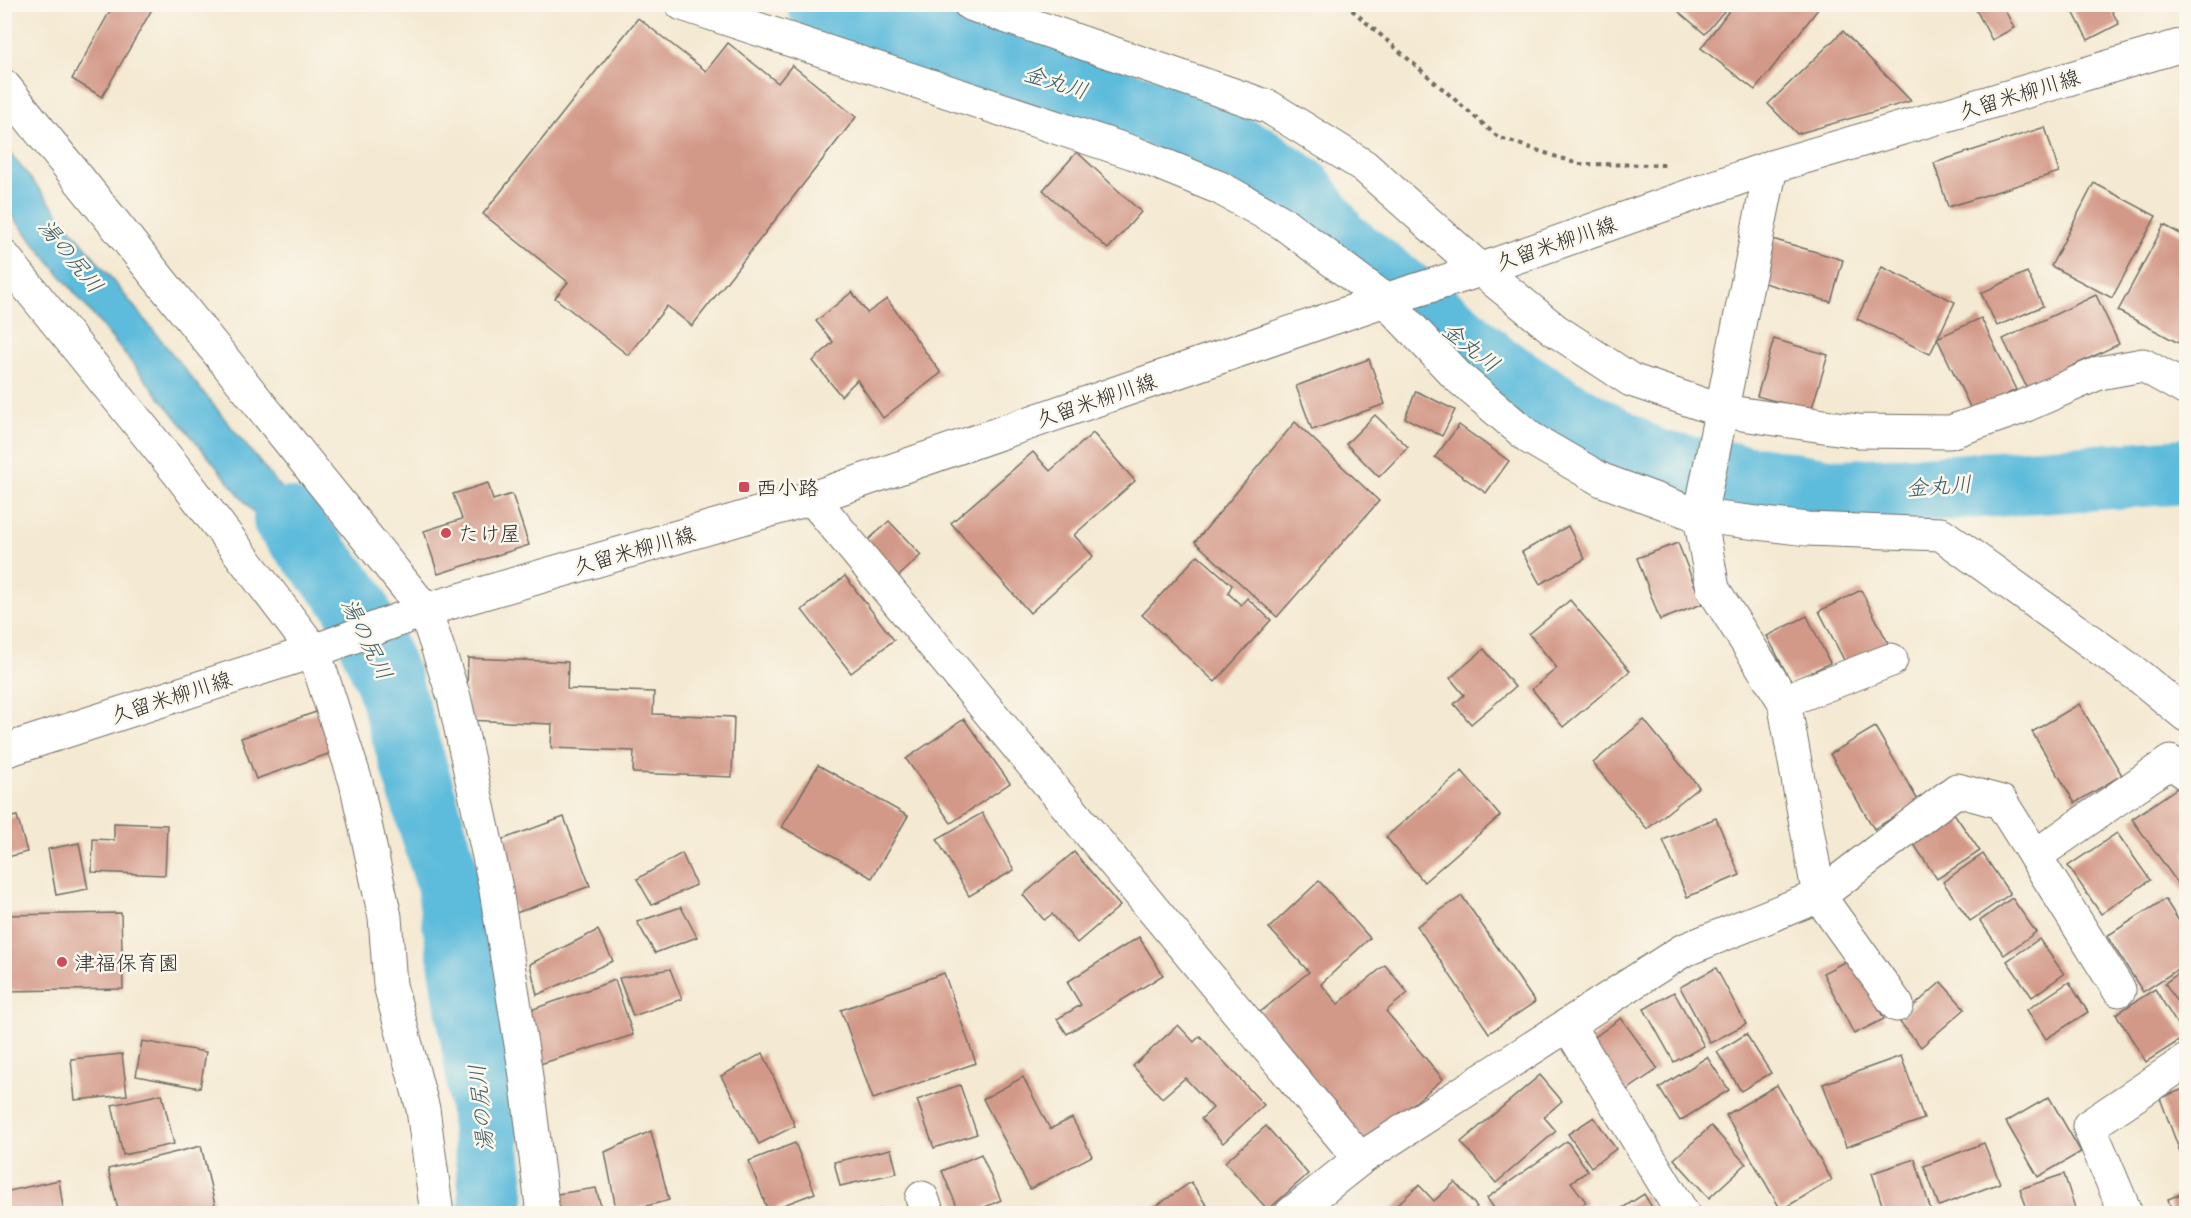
<svg xmlns="http://www.w3.org/2000/svg" width="2191" height="1218" font-family="Itim,'Klee One',sans-serif">
<style>
.water{fill:#5dbbdb;stroke:#447383;stroke-width:1.5}
.lines{fill:none;stroke-linecap:round;stroke-linejoin:round}
.river{stroke:#5dbbdb;stroke-width:66}
.building{fill:#d39988}
.minor-casing{stroke:#716e65;stroke-width:35}
.major-casing{stroke:#716e65;stroke-width:35}
.path{stroke:#716e65;stroke-width:4;stroke-dasharray:4.5 4.5;stroke-linecap:butt}
.minor{stroke:#fff;stroke-width:33}
.major{stroke:#fff;stroke-width:33}
.poi-dot{fill:#d1495b;stroke:#fbf7ec;stroke-width:2}
.labels{text-anchor:middle;dominant-baseline:central;stroke-width:5;stroke-linejoin:round;paint-order:stroke}
.street-label{font-size:21px;fill:#2b2b2b;stroke:#fbf7ec}
.poi-label{font-size:21px;fill:#2b2b2b;stroke:#fbf7ec;text-anchor:start}
.water-label{font-size:22px;font-style:italic;fill:#3c5d69;stroke:#fbf7ec}
</style>
<rect width="100%" height="100%" fill="#fbf7ec"/>
<filter id="ink" filterUnits="userSpaceOnUse"><feTurbulence type="fractalNoise" baseFrequency=".0167" numOctaves="2"/><feDisplacementMap in="SourceGraphic" scale="12" xChannelSelector="R" yChannelSelector="G"/><feConvolveMatrix kernelMatrix="1 2 1 2 8 2 1 2 1" color-interpolation-filters="sRGB"/></filter>
<filter id="wash" filterUnits="userSpaceOnUse"><feTurbulence type="fractalNoise" baseFrequency=".008" numOctaves="4" result="noise"/><feDisplacementMap in="SourceGraphic" scale="24" xChannelSelector="R" yChannelSelector="G"/><feGaussianBlur stdDeviation="1.35" result="paint"/><feColorMatrix in="noise" values="0 0 0 0 0 0 0 0 0 0 0 0 0 0 0 0 0 1.4 0 .05"/><feComposite in="paint" operator="in"/></filter>
<g filter="url(#wash)">
<rect width="100%" height="100%" fill="#f4e9d2"/>
<polygon class="water" points="5,147 359,585 324,599 5,207"/>
<g class="lines">
<g class="river">
<polyline points="820,4 977,58 1154,112 1257,158 1302,190 1337,240 1454,331 1492,365 1562,410 1656,463 1836,492 1922,489 2186,471"/>
<polyline points="286,520 353,600 388,680 449,884 478,1069 491,1185 492,1214"/>
</g>
</g>
<g id="blocks">
<g class="building">
<polygon points="114,4 155,4 102,97 72,79"/>
<polygon points="1670,4 1730,4 1705,34"/>
<polygon points="1734,4 1822,4 1755,90 1701,48"/>
<polygon points="1973,4 2002,4 2014,28 1992,40"/>
<polygon points="2069,4 2108,4 2119,24 2088,40"/>
<polygon points="638,18 706,71 728,43 778,83 792,65 856,117 692,326 667,306 628,355 555,298 568,282 483,214"/>
<polygon points="1843,31 1911,101 1797,134 1768,104"/>
<polygon points="2045,127 2059,172 1948,207 1934,163"/>
<polygon points="1077,152 1141,212 1108,249 1043,190"/>
<polygon points="2094,183 2156,216 2112,298 2051,266"/>
<polygon points="2164,225 2186,237 2186,347 2118,311"/>
<polygon points="1769,238 1843,260 1831,302 1757,281"/>
<polygon points="1882,267 1955,302 1930,354 1857,319"/>
<polygon points="2027,272 2043,306 1997,326 1981,293"/>
<polygon points="852,292 867,313 887,299 941,373 883,418 857,380 841,396 813,361 833,342 816,321"/>
<polygon points="2096,295 2119,344 2027,388 2003,339"/>
<polygon points="1981,318 2016,390 1972,411 1937,338"/>
<polygon points="1774,339 1828,355 1811,411 1757,396"/>
<polygon points="1369,359 1385,404 1312,430 1296,386"/>
<polygon points="1416,391 1455,410 1442,436 1405,418"/>
<polygon points="1375,415 1408,447 1379,477 1346,444"/>
<polygon points="1295,422 1379,501 1277,617 1195,542"/>
<polygon points="1459,425 1509,461 1486,493 1435,457"/>
<polygon points="1093,433 1135,481 1074,535 1093,556 1030,613 951,523 1033,452 1050,471"/>
<polygon points="488,483 493,500 512,494 529,545 438,574 424,531 462,519 453,494"/>
<polygon points="889,521 921,555 898,577 866,542"/>
<polygon points="1568,526 1585,559 1540,584 1522,552"/>
<polygon points="1678,543 1702,604 1660,620 1637,558"/>
<polygon points="1198,555 1232,585 1228,593 1241,605 1247,598 1271,620 1215,682 1142,615"/>
<polygon points="845,576 894,640 851,673 802,610"/>
<polygon points="1861,590 1888,643 1846,664 1819,611"/>
<polygon points="1570,600 1630,671 1563,727 1532,689 1557,668 1529,634"/>
<polygon points="1807,616 1830,663 1791,682 1767,636"/>
<polygon points="1484,649 1515,687 1471,724 1454,704 1464,695 1450,678"/>
<polygon points="468,658 568,662 567,689 654,692 653,714 734,717 732,777 633,773 634,751 551,748 552,724 466,720"/>
<polygon points="2079,704 2122,775 2075,803 2032,732"/>
<polygon points="319,711 334,752 256,779 241,738"/>
<polygon points="964,719 1010,783 951,823 906,759"/>
<polygon points="1644,720 1699,787 1647,829 1593,763"/>
<polygon points="1875,727 1919,802 1874,829 1830,754"/>
<polygon points="818,765 908,816 872,878 782,827"/>
<polygon points="1462,771 1500,816 1424,882 1386,837"/>
<polygon points="2183,784 2186,789 2186,895 2132,819"/>
<polygon points="1953,812 1980,851 1937,879 1911,840"/>
<polygon points="982,813 1014,870 969,896 937,839"/>
<polygon points="17,816 27,852 4,858 4,819"/>
<polygon points="564,817 590,886 516,913 490,844"/>
<polygon points="1716,818 1740,875 1687,897 1663,840"/>
<polygon points="114,823 167,825 165,875 92,872 93,839 114,840"/>
<polygon points="2117,833 2150,880 2101,914 2068,866"/>
<polygon points="79,843 88,889 56,895 48,849"/>
<polygon points="1074,852 1120,906 1077,943 1052,914 1044,920 1023,895"/>
<polygon points="682,853 696,885 652,905 637,879"/>
<polygon points="1983,854 2010,894 1970,921 1943,882"/>
<polygon points="1319,881 1370,938 1321,984 1338,1004 1385,965 1408,993 1386,1011 1443,1079 1366,1143 1259,1013 1309,972 1269,928"/>
<polygon points="1462,896 1535,1002 1489,1033 1417,926"/>
<polygon points="2012,898 2036,932 2004,955 1980,921"/>
<polygon points="2165,899 2186,932 2186,964 2143,992 2107,936"/>
<polygon points="681,907 697,937 655,953 637,922"/>
<polygon points="121,913 123,989 5,991 5,915"/>
<polygon points="598,930 613,961 537,995 530,964"/>
<polygon points="1139,937 1163,975 1067,1034 1057,1019 1081,1005 1067,982"/>
<polygon points="2039,939 2064,974 2032,997 2007,961"/>
<polygon points="1852,958 1884,1019 1854,1034 1823,973"/>
<polygon points="1716,968 1746,1024 1710,1043 1680,987"/>
<polygon points="2186,968 2186,1016 2165,983"/>
<polygon points="670,969 682,999 633,1016 619,978"/>
<polygon points="944,973 976,1063 873,1099 841,1010"/>
<polygon points="615,980 633,1035 540,1064 528,1011"/>
<polygon points="1941,982 1965,1009 1921,1047 1898,1020"/>
<polygon points="2069,982 2088,1012 2046,1039 2027,1010"/>
<polygon points="2155,989 2185,1037 2146,1062 2116,1014"/>
<polygon points="1674,992 1704,1046 1674,1062 1644,1009"/>
<polygon points="1621,1018 1658,1069 1624,1092 1588,1042"/>
<polygon points="1178,1025 1194,1042 1200,1036 1264,1105 1223,1143 1201,1119 1213,1108 1185,1078 1162,1098 1133,1066"/>
<polygon points="1746,1034 1771,1073 1741,1091 1717,1052"/>
<polygon points="142,1041 206,1052 200,1088 136,1076"/>
<polygon points="763,1053 795,1126 759,1144 721,1076"/>
<polygon points="122,1054 127,1095 75,1100 71,1059"/>
<polygon points="1901,1056 1924,1119 1846,1147 1823,1084"/>
<polygon points="1707,1057 1729,1090 1680,1121 1659,1088"/>
<polygon points="1540,1075 1562,1101 1544,1117 1556,1131 1496,1183 1461,1142"/>
<polygon points="1023,1077 1050,1129 1072,1118 1092,1156 1030,1189 983,1099"/>
<polygon points="960,1085 977,1134 934,1148 917,1100"/>
<polygon points="1777,1085 1832,1180 1781,1210 1726,1115"/>
<polygon points="2186,1088 2186,1168 2160,1098"/>
<polygon points="162,1094 174,1144 123,1155 112,1105"/>
<polygon points="2049,1097 2081,1152 2038,1177 2006,1122"/>
<polygon points="1594,1117 1616,1149 1591,1167 1568,1134"/>
<polygon points="1266,1126 1308,1174 1268,1210 1225,1162"/>
<polygon points="1711,1126 1746,1164 1709,1198 1674,1159"/>
<polygon points="651,1131 669,1200 617,1214 605,1152"/>
<polygon points="1567,1141 1588,1171 1571,1182 1586,1202 1570,1214 1498,1214 1487,1198"/>
<polygon points="795,1143 815,1193 768,1211 749,1161"/>
<polygon points="1984,1143 2000,1183 1939,1206 1924,1166"/>
<polygon points="201,1146 216,1209 198,1214 119,1214 108,1169"/>
<polygon points="891,1149 897,1173 840,1186 834,1162"/>
<polygon points="981,1154 1001,1200 970,1214 960,1214 942,1171"/>
<polygon points="1915,1159 1932,1214 1885,1214 1872,1173"/>
<polygon points="2064,1174 2077,1214 2029,1214 2020,1189"/>
<polygon points="59,1180 64,1214 4,1214 4,1192"/>
<polygon points="1191,1182 1212,1214 1145,1214"/>
<polygon points="1455,1182 1477,1207 1469,1214 1396,1214 1392,1209 1419,1185 1434,1201"/>
<polygon points="596,1188 603,1214 554,1214 551,1195"/>
<polygon points="2186,1192 2186,1214 2173,1214 2168,1199"/>
<polygon points="1644,1194 1656,1214 1613,1214"/>
<polygon points="881,1209 884,1214 870,1214 870,1213"/>
</g>
</g>
</g>
<g filter="url(#ink)">
<use href="#blocks" fill-opacity="0" stroke="#716e65" stroke-width="1.5"/>
<g class="lines">
<defs>
<g id="minor">
<polyline points="682,4 1134,153 1220,188 1283,223 1385,300 1457,376 1530,438 1602,480 1700,516 1807,529 1941,534 2140,677 2186,715"/>
<polyline points="970,4 1269,107 1364,166 1480,269 1555,330 1631,380 1722,411 1858,431 1950,432 2017,409 2099,373 2143,365 2186,389"/>
<polyline points="4,86 425,610 454,697 495,884 525,1069 543,1214"/>
<polyline points="4,257 178,472 314,651 356,782 385,917 390,985 423,1109 437,1214"/>
<polyline points="812,498 1360,1159"/>
<polyline points="1784,701 1891,660"/>
<polyline points="2035,856 2170,762 2186,773"/>
<polyline points="1897,1005 1819,896 1957,790 2001,802 2119,990"/>
<polyline points="1568,1025 1683,1214"/>
<polyline points="922,1198 928,1214"/>
<polyline points="1291,1214 1360,1159 1682,951 1819,896 1784,701 1713,589 1700,516 1771,167"/>
<polyline points="2126,1214 2089,1126 2186,1061"/>
</g>
<polyline id="major" points="4,751 314,651 425,610 812,498 1385,300 1468,274 1771,167 2186,44"/>
</defs>
<use href="#minor" class="minor-casing"/>
<use href="#major" class="major-casing"/>
<polyline class="path" points="1345,4 1498,137 1578,164 1666,165"/>
<use href="#minor" class="minor"/>
<use href="#major" class="major"/>
</g>
</g>
<g class="poi-dot">
<rect x="738" y="481" width="12" height="12" rx="3"/>
<circle cx="446" cy="533" r="6"/>
<circle cx="62" cy="962" r="6"/>
</g>
<g class="labels">
<g class="street-label">
<text transform="translate(2019 94) rotate(-17)">久留米柳川線</text>
<text transform="translate(1556 243) rotate(-19)">久留米柳川線</text>
<text transform="translate(1096 400) rotate(-19)">久留米柳川線</text>
<text transform="translate(634 550) rotate(-16)">久留米柳川線</text>
<text transform="translate(171 697) rotate(-18)">久留米柳川線</text>
</g>
<g class="poi-label">
<text x="756" y="487">西小路</text>
<text x="458" y="533">たけ屋</text>
<text x="74" y="962">津福保育園</text>
</g>
<g class="water-label">
<text transform="translate(1056 82) rotate(17)">金丸川</text>
<text transform="translate(71 256) rotate(51)">湯の尻川</text>
<text transform="translate(1471 347) rotate(38)">金丸川</text>
<text transform="translate(1939 486) rotate(-4)">金丸川</text>
<text transform="translate(367 639) rotate(64)">湯の尻川</text>
<text transform="translate(481 1108) rotate(-96)">湯の尻川</text>
</g>
</g>
<rect width="2191" height="1218" fill="none" stroke="#fbf7ec" stroke-width="24"/>
</svg>
